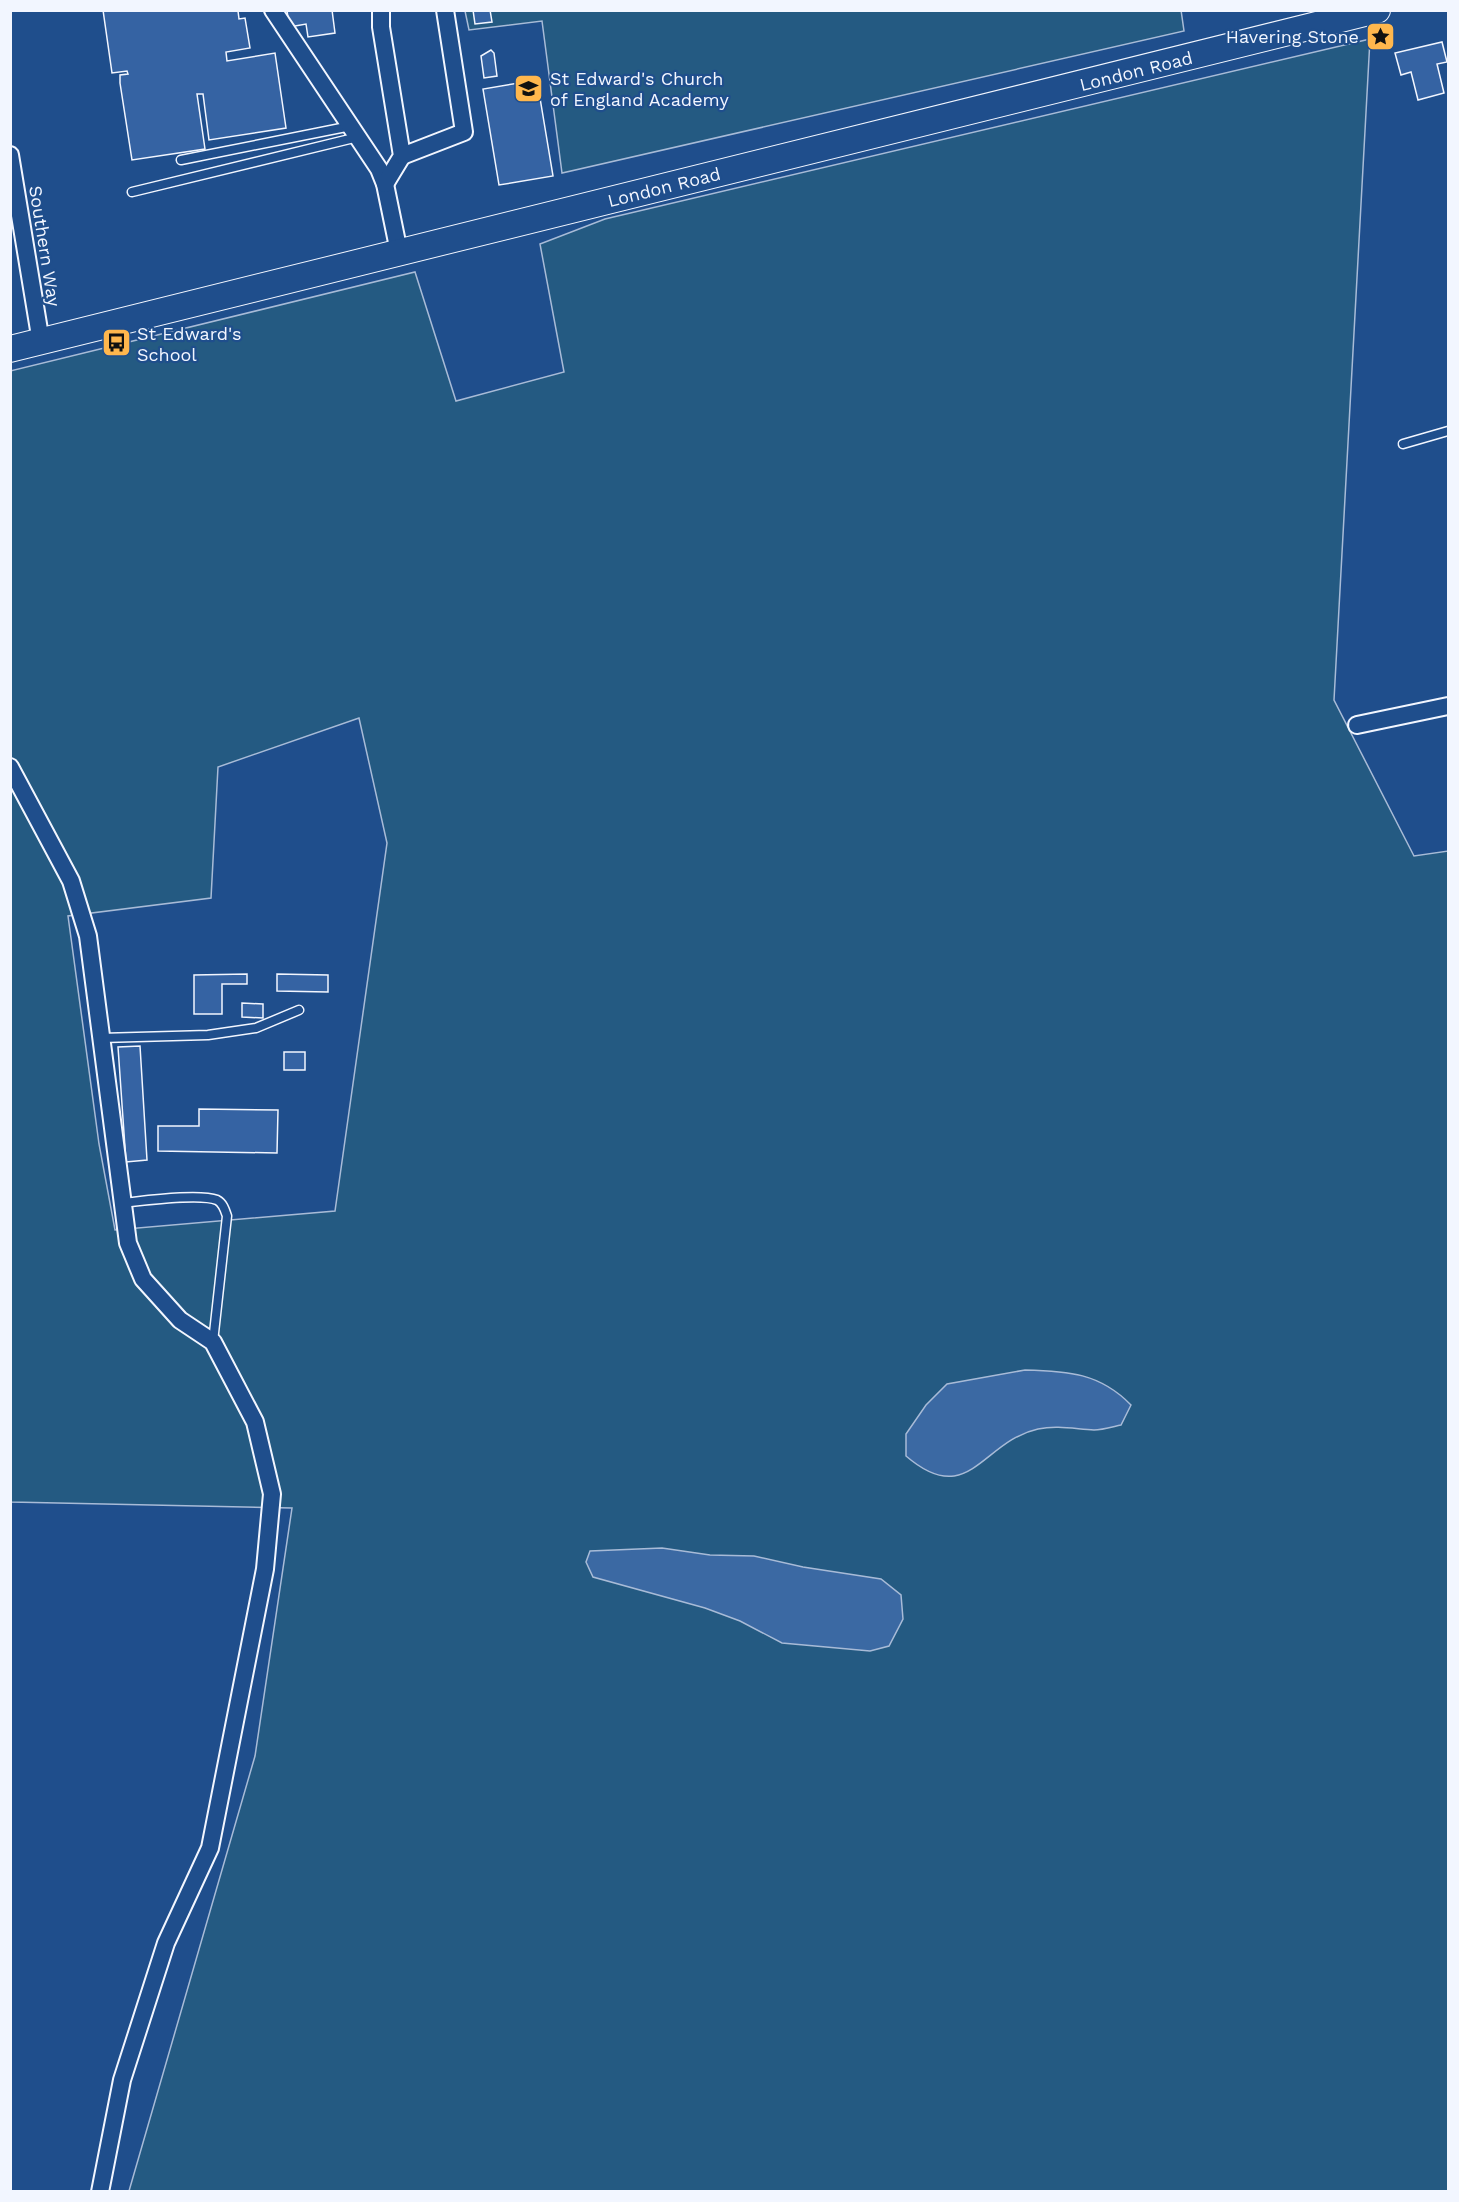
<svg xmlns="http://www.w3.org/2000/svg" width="1459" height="2202" font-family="'Work Sans',sans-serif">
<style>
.green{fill:#245a82;stroke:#a8bbd7;stroke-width:1.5;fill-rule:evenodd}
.water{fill:#3b69a3;stroke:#a8bbd7;stroke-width:1.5}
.building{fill:#3563a3;stroke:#f2f6ff;stroke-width:1.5}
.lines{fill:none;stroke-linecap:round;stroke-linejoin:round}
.lane-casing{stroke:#f2f6ff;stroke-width:11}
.street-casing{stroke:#f2f6ff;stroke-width:20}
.primary-casing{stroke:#f2f6ff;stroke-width:28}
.lane{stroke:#1f4e8c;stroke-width:8}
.street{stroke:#1f4e8c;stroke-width:16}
.primary{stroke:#1f4e8c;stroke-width:26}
.labels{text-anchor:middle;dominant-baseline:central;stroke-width:4.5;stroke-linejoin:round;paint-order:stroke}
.poi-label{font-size:18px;fill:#f2f6ff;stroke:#1f4e8c;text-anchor:start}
.street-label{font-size:18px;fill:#f2f6ff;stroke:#1f4e8c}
</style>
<rect width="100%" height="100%" fill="#1f4e8c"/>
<g class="green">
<polygon points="1181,10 1184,31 562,173 542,21 469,30 465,11"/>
<path d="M1370,39L1334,700L1414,856L1448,851V2191H129L255,1756L292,1508L11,1502L10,371L415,272L456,401L564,372L540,244L605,219ZM359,718L387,843L335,1211L115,1230L99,1144L68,916L211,898L218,767Z"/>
</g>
<g class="water">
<path d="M1025,1370C1068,1371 1100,1373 1131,1405L1121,1425C1112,1427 1102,1430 1094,1430C1075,1429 1057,1425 1038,1429C982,1441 969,1510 906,1456V1434L926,1405L947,1384Z"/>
<polygon points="662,1548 710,1555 754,1556 803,1567 881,1579 901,1595 903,1619 889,1646 870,1651 782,1643 740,1621 705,1608 593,1577 586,1562 590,1551"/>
</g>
<g class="building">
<polygon points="103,10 238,11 239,19 245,18 250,48 226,52 227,61 275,53 286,128 209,140 203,94 197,94 205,149 132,160 120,83 120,75 128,74 127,71 112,73"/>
<polygon points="287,10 332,10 335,33 308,37 306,24 289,27"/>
<polygon points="473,10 490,10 492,22 475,24"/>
<polygon points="1442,42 1447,62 1437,64 1444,93 1418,100 1411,72 1401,75 1395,53"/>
<polygon points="491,50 494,53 497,76 484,78 481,56"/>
<polygon points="537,80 553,176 499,185 483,89"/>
<polygon points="247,974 247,984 222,984 222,1014 194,1014 194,975"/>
<polygon points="277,974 328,975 328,992 277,991"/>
<polygon points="242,1003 263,1004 263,1018 242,1017"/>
<polygon points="140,1046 147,1160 126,1162 118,1047"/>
<rect x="284" y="1052" width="21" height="18"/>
<polygon points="199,1109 278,1110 277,1153 158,1151 158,1126 199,1126"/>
</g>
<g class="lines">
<defs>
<g id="lane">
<polyline points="181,160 351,126"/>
<polyline points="132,192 358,137"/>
<polyline points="1403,444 1448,431"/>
<polyline points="101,1038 208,1035 256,1028 299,1010"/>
<path d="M122,1203C143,1201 199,1193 217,1200C223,1203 225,1210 227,1216L213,1342"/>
</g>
<g id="street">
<polyline points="273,10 379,169 385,184 399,252"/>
<polyline points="381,10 381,27 402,156 385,184"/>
<polyline points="10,155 41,342"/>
<polyline points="402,156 464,132 445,10"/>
<polyline points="1357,725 1448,706"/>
<polyline points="10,767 71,881 88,936 128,1243 143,1279 180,1320 213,1342 255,1422 272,1494 265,1569 210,1848 166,1943 122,2080 100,2192"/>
</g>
<polyline id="primary" points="10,349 1377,10"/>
</defs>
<use href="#lane" class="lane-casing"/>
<use href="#street" class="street-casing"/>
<use href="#primary" class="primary-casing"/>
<use href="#lane" class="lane"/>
<use href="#street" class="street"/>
<use href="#primary" class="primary"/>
</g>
<defs>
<symbol id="sight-square" viewBox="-11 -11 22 22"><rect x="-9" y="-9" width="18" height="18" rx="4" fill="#ffb74d" stroke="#1f4e8c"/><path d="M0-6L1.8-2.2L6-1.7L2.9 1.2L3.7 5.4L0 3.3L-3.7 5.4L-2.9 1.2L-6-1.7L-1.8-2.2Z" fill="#111"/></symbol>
<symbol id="school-square" viewBox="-11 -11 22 22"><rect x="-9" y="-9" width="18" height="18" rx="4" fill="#ffb74d" stroke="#1f4e8c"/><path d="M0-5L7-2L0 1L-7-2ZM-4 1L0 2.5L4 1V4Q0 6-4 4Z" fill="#111"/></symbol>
<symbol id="bus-square" viewBox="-11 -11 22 22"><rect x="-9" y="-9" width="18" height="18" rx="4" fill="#ffb74d" stroke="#1f4e8c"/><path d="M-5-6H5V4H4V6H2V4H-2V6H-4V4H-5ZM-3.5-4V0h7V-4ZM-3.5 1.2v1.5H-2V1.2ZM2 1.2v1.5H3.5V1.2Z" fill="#111"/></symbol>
</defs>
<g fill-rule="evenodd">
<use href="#sight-square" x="1364" y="20" width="33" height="33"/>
<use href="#school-square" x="512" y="72" width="33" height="33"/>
<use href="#bus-square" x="100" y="326" width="33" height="33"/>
</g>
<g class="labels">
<g class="poi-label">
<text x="1359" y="36" text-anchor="end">Havering Stone</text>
<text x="550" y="78">St Edward's Church<tspan x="550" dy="21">of England Academy</tspan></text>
<text x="137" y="333">St Edward's<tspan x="137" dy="21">School</tspan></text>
</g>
<g class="street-label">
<text transform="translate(1136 71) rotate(-14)">London Road</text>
<text transform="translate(664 187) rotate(-14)">London Road</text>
<text transform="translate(45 246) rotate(81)">Southern Way</text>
</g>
</g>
<rect width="1459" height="2202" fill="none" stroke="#f2f6ff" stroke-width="24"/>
</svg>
